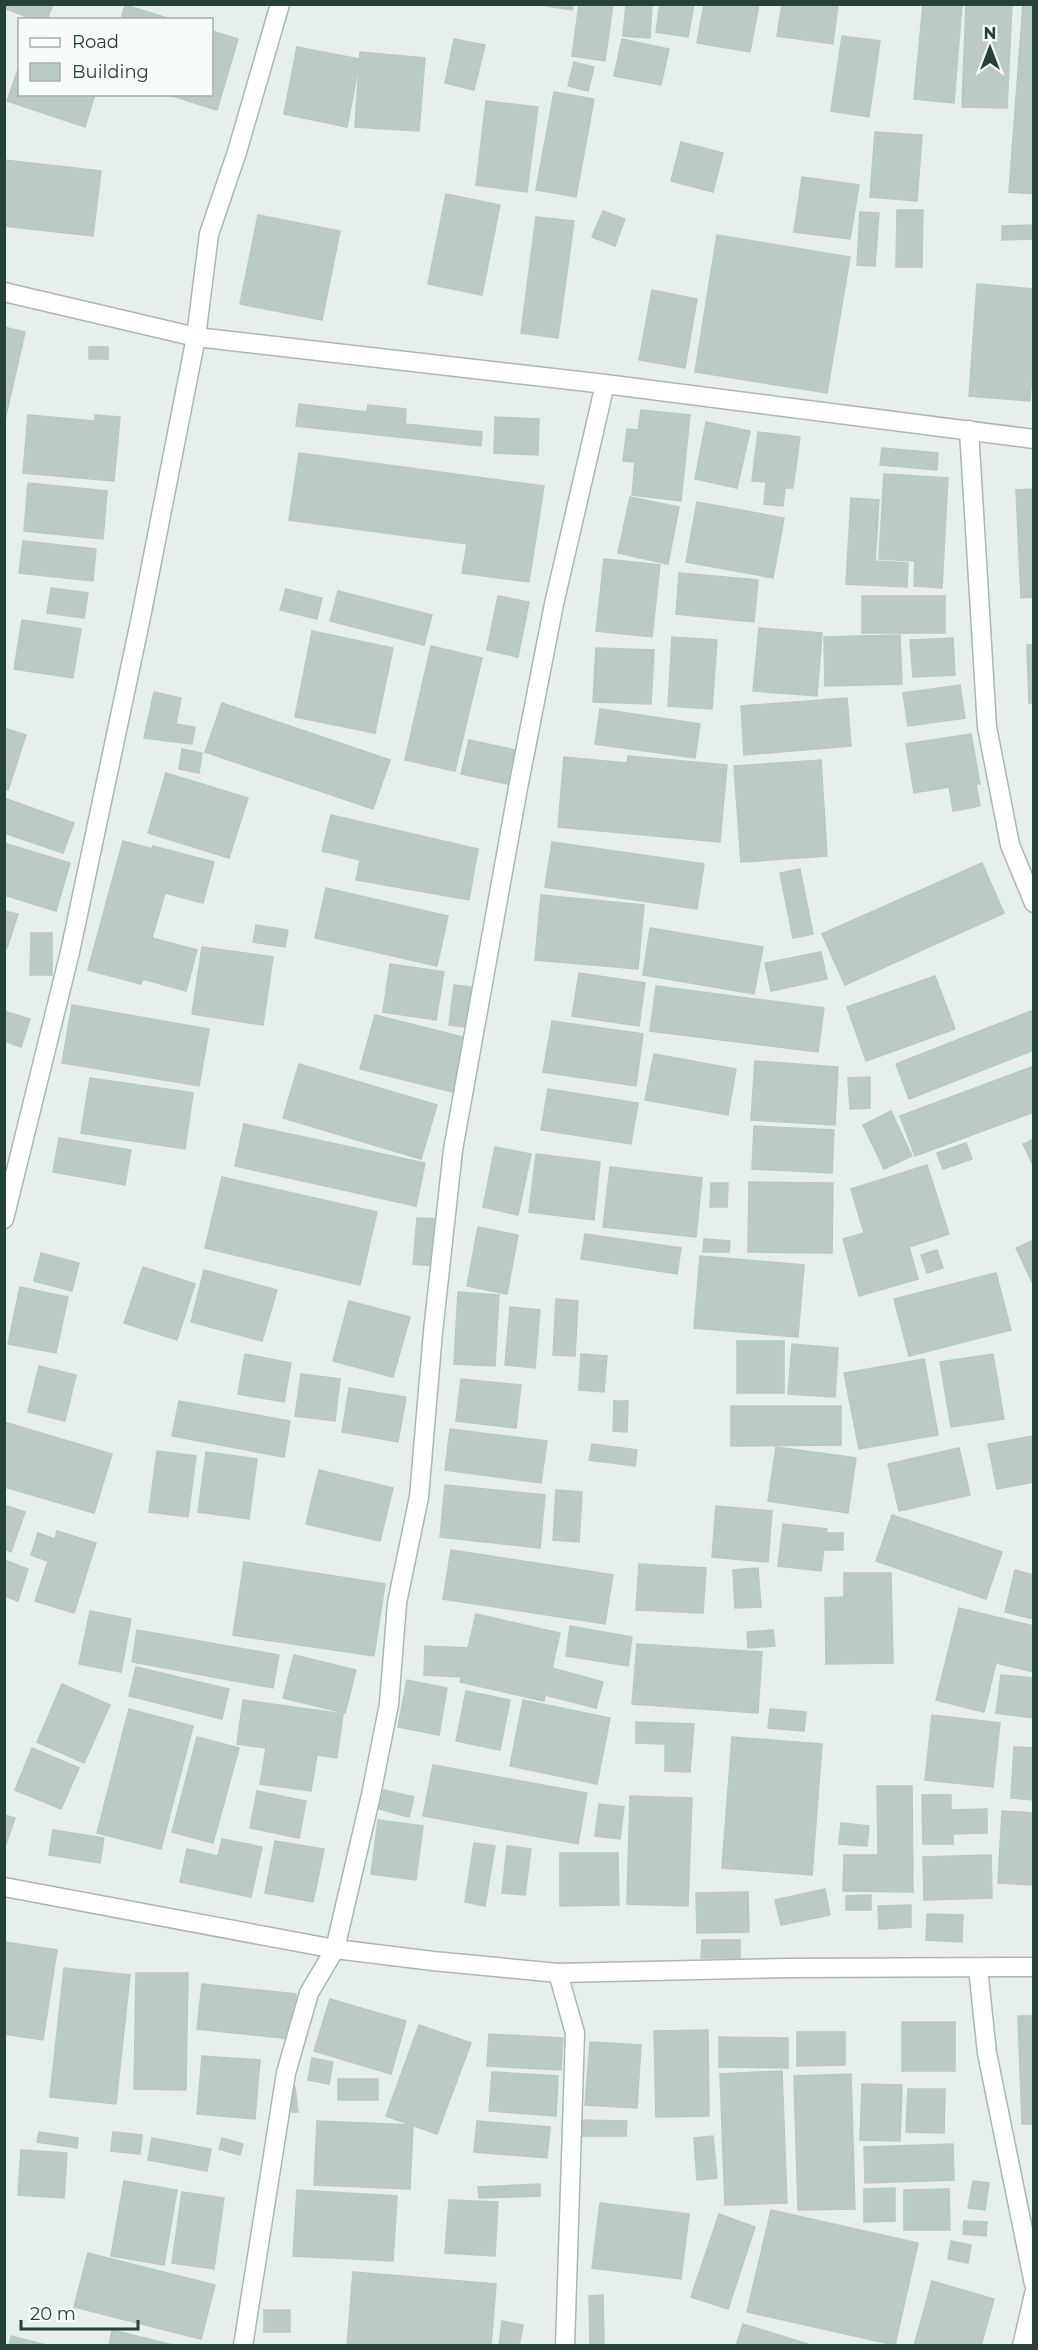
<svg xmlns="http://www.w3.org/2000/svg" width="1038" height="2350" font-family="Montserrat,sans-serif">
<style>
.building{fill:#bbcac4;stroke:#b8c9c2;stroke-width:1.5}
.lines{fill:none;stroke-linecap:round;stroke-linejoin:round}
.minor-casing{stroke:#a8b8b2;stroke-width:21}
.tertiary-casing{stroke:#a8b8b2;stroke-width:21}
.minor{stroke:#fff;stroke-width:18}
.tertiary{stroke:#fff;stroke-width:18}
</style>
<rect width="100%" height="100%" fill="#e6efeb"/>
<g class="building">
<polygon points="4,4 53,4 47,20 35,20 4,8"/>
<polygon points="534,4 573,4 572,10"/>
<polygon points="579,4 613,4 605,61 572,56"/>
<polygon points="626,4 652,4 650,38 623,36"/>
<polygon points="660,4 694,4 688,37 656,32"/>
<polygon points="704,4 759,4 750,52 697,43"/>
<polygon points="782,4 838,4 833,44 777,36"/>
<polygon points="923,4 962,4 954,103 914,99"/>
<polygon points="966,4 1012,4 1007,108 962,107"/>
<polygon points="1023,4 1034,4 1034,194 1009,192"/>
<polygon points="125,5 174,20 121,20"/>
<polygon points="212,31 238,39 217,110 166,94 212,94"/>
<polygon points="842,36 880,41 869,117 831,111"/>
<polygon points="454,39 485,45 474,90 445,83"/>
<polygon points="622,39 669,49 661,85 614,76"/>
<polygon points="297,47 360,59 347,127 284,114"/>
<polygon points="360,52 425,58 419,131 355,127"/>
<polygon points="574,62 594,67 588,91 568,86"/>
<polygon points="20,64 20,94 95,94 85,127 7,101"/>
<polygon points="554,92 594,99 576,197 536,190"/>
<polygon points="486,101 538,107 527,192 476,185"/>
<polygon points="875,132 922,135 917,201 870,197"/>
<polygon points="681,142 723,153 713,192 671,181"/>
<polygon points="4,160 101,171 93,236 4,226"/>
<polygon points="802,177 859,185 850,239 794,232"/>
<polygon points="446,194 500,205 482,295 428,284"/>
<polygon points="897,210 923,210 922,267 896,267"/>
<polygon points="603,211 625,219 615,246 592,237"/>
<polygon points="860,212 879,213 875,266 857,265"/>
<polygon points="258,215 340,231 322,320 240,304"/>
<polygon points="536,217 574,221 558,338 521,333"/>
<polygon points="1034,225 1034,239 1002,240 1002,226"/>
<polygon points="717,235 850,257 827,393 695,372"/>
<polygon points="977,284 1034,289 1034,350 1030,401 969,396"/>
<polygon points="652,290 697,299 685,368 639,360"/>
<polygon points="4,327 25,332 5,420 4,420"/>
<rect x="89" y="347" width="19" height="12"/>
<polygon points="299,404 367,412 368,405 406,409 405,424 482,432 481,446 296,426"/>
<polygon points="641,410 690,415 681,501 632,495 635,462 623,461 627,429 638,430"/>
<polygon points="28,415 95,421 95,415 120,417 114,481 23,473"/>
<polygon points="495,417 539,419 538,455 494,453"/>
<polygon points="706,422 750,431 737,488 695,479"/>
<polygon points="758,432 800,437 793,488 785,488 783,506 764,504 766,482 752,481"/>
<polygon points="882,448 938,453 937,470 880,465"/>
<polygon points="299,453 544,486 529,582 462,573 467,544 289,520"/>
<polygon points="884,474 948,478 942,588 914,586 915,561 879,559"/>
<polygon points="28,483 107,491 103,539 24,531"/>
<polygon points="1034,489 1034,597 1021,598 1016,490"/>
<polygon points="630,497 679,507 668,564 618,553"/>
<polygon points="851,498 879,500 875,561 908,563 907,587 846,584"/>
<polygon points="697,502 784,518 773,578 686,562"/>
<polygon points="23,541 96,549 93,581 19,573"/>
<polygon points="604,559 660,565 652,637 596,631"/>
<polygon points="679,573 758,580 754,622 676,614"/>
<polygon points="51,588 88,593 84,618 47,613"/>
<polygon points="286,589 322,598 317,619 280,610"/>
<polygon points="338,591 432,615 424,645 330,621"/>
<polygon points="498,596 529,602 518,657 487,650"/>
<rect x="862" y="596" width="83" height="37"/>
<polygon points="22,620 81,629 73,678 14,669"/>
<polygon points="759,628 822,633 817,696 753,691"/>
<polygon points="312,631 393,648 375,733 295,717"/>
<polygon points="900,635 902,684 825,686 824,637"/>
<polygon points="672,637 717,640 712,709 668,706"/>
<polygon points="953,638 955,675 913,677 910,640"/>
<polygon points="1027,645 1034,645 1034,703 1029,703"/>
<polygon points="431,646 482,658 455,771 405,760"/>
<polygon points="596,648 654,650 651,704 593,702"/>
<polygon points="960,685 965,718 908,726 903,693"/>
<polygon points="154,692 181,698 176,724 195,727 192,744 144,738"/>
<polygon points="847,698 851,746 744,755 741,706"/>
<polygon points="222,703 390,760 373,809 205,752"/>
<polygon points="600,709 700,724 695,758 595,744"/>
<polygon points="4,728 26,735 8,790 4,789"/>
<polygon points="971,734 980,784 976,784 980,806 953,811 949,787 914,793 906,744"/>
<polygon points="469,740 520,751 513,785 461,774"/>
<polygon points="182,749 202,753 199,773 179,769"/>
<polygon points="628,756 727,765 720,842 558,827 564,757 627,763"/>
<polygon points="821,760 827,856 741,862 734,766"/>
<polygon points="166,773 248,798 229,858 148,833"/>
<polygon points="4,798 74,823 63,853 4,833"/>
<polygon points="331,815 478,849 469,900 356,880 360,860 322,851"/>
<polygon points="123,841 153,849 153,846 214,862 203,903 165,893 152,938 197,950 186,991 143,979 141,984 88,970"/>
<polygon points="552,842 704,864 697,909 545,887"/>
<polygon points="4,843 70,863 56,911 4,895"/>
<polygon points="982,863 1004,913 845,985 822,934"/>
<polygon points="800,869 813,934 793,938 780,873"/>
<polygon points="326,888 448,916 437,966 315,938"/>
<polygon points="541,895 644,905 638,969 535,960"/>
<polygon points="4,911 18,914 7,948 4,947"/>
<polygon points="256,925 288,930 285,947 253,942"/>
<polygon points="650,928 763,947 754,994 643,975"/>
<polygon points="31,933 52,933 52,975 30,975"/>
<polygon points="202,947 273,957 263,1025 192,1014"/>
<polygon points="821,952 827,979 771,991 765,963"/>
<polygon points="390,964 444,972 436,1020 383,1012"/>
<polygon points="579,973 645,983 639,1026 572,1016"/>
<polygon points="935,976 955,1029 866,1061 847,1007"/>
<polygon points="454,985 478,988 473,1028 449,1025"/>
<polygon points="656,986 824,1008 818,1052 650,1031"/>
<polygon points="72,1005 209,1029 199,1086 62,1063"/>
<polygon points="4,1011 30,1019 21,1047 4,1041"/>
<polygon points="1031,1011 1034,1017 1034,1050 909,1099 896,1064"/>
<polygon points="375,1015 467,1038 453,1092 360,1069"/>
<polygon points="552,1021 643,1034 636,1086 543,1072"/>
<polygon points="654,1054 736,1069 728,1115 645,1100"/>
<polygon points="755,1061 838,1067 835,1125 751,1120"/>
<polygon points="299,1064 437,1105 421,1159 283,1118"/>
<polygon points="1034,1066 1034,1112 915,1156 900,1116"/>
<polygon points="870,1077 870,1108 850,1109 848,1078"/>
<polygon points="90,1078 193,1093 185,1149 81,1133"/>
<polygon points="548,1089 638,1103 631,1144 541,1130"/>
<polygon points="891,1111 912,1156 884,1169 863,1125"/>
<polygon points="244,1124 425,1163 416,1206 235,1166"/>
<polygon points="754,1126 834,1130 832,1173 752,1169"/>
<polygon points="59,1138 131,1150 125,1185 53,1172"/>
<polygon points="1034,1139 1034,1167 1023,1144"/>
<polygon points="966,1143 972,1159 943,1169 937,1153"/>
<polygon points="495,1147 531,1154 518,1215 483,1207"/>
<polygon points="536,1154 600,1162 594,1220 529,1212"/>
<polygon points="927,1165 949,1234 909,1247 918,1279 859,1296 843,1239 864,1233 851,1189"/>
<polygon points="610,1167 702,1178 696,1237 603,1227"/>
<polygon points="222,1177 377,1212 360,1285 205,1248"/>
<polygon points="749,1182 833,1183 832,1253 748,1252"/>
<polygon points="711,1183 728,1183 727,1207 710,1207"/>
<polygon points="417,1218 440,1219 435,1266 413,1264"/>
<polygon points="478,1227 518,1235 507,1294 467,1286"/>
<polygon points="585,1234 681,1248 677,1274 581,1259"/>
<polygon points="704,1239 730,1241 729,1252 703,1252"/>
<polygon points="1034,1240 1034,1286 1016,1248"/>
<polygon points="937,1250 943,1268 927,1273 921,1255"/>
<polygon points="41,1253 79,1263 72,1291 34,1281"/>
<polygon points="700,1256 804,1265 798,1337 694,1328"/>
<polygon points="143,1267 195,1284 177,1340 124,1323"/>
<polygon points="204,1270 277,1290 262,1341 191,1322"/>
<polygon points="996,1273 1011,1330 909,1356 894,1299"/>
<polygon points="20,1287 68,1297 56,1353 8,1344"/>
<polygon points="458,1292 499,1295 495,1366 454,1364"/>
<polygon points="556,1299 578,1301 575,1356 553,1355"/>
<polygon points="349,1301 410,1317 393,1377 333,1361"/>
<polygon points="510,1307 540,1310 535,1368 505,1365"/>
<rect x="737" y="1341" width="47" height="52"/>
<polygon points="792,1344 838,1348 835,1397 788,1394"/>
<polygon points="245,1354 291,1363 284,1402 238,1394"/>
<polygon points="581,1354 607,1356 604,1392 579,1390"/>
<polygon points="993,1354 1004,1419 951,1427 940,1362"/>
<polygon points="924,1359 938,1435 859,1449 844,1373"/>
<polygon points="39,1366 76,1375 65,1421 28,1412"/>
<polygon points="301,1374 340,1379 335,1421 295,1416"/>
<polygon points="461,1379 521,1385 516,1428 456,1421"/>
<polygon points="349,1388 406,1397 398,1442 342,1432"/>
<polygon points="179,1401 290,1421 284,1457 172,1436"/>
<polygon points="614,1401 628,1401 627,1432 613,1431"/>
<polygon points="731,1406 841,1406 841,1445 731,1446"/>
<polygon points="4,1422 112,1454 94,1513 4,1487"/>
<polygon points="450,1429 547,1441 541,1483 445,1470"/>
<polygon points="1034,1436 1034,1482 997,1489 988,1444"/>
<polygon points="592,1444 637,1450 635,1466 589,1460"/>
<polygon points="776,1447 856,1458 848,1513 768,1501"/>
<polygon points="959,1448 970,1495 899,1511 888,1464"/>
<polygon points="157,1451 196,1456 188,1517 149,1512"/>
<polygon points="206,1452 257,1459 249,1519 198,1512"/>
<polygon points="319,1470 393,1488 380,1541 306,1524"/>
<polygon points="445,1485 545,1495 540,1548 440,1537"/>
<polygon points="556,1490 582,1492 579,1542 553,1540"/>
<polygon points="4,1505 25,1512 11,1552 4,1549"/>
<polygon points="716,1506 772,1511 768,1562 712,1557"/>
<polygon points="892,1515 1002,1552 986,1599 876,1561"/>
<polygon points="783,1524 827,1529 826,1533 843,1533 843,1550 824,1550 821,1571 778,1566"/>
<polygon points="57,1531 96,1543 74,1613 35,1601 48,1561 31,1555 38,1533 55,1539"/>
<polygon points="451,1550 613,1575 605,1624 443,1599"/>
<polygon points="4,1560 28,1569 18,1601 4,1596"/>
<polygon points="244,1562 385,1584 374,1656 233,1635"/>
<polygon points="639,1564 706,1568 703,1613 636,1610"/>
<polygon points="758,1568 761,1607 735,1608 733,1570"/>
<polygon points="1015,1570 1034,1575 1034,1619 1005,1612"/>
<polygon points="844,1573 891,1573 893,1663 826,1664 825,1598 844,1597"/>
<polygon points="959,1608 1034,1626 1034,1672 996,1663 984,1712 936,1700"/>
<polygon points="90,1611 131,1619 121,1672 79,1664"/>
<polygon points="476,1614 560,1633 552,1668 603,1682 596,1708 545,1695 544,1701 460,1682 462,1677 424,1675 425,1646 468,1648"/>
<polygon points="570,1626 632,1637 628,1666 566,1656"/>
<polygon points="137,1630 279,1655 273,1688 132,1662"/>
<polygon points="773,1630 775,1646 748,1648 747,1632"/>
<polygon points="637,1644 762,1652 758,1713 632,1704"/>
<polygon points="294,1655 356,1670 345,1713 283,1698"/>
<polygon points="136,1667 229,1689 222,1719 129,1696"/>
<polygon points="1001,1675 1034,1678 1034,1718 996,1713"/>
<polygon points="407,1680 447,1688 439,1735 398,1727"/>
<polygon points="62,1684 110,1705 84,1763 37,1742"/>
<polygon points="466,1691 510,1700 500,1750 456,1741"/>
<polygon points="243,1700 343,1714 337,1758 317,1755 311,1791 260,1784 266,1748 237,1744"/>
<polygon points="523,1700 610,1718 597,1784 510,1766"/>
<polygon points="129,1709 193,1726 161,1849 97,1833"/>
<polygon points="770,1709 806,1712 804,1731 768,1728"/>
<polygon points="932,1715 1000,1723 993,1787 925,1780"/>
<polygon points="636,1722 694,1724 690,1772 665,1771 665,1744 636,1743"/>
<polygon points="197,1737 239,1748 213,1843 172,1832"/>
<polygon points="732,1737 822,1744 812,1875 722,1868"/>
<polygon points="1014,1747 1034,1748 1034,1800 1011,1798"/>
<polygon points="32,1748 79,1768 61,1809 15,1790"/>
<polygon points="433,1765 587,1793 578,1844 423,1816"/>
<polygon points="877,1786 912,1786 913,1892 843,1891 844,1855 878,1855"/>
<polygon points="384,1790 414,1797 409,1817 379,1809"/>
<polygon points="257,1791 306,1801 299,1838 250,1828"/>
<polygon points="922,1795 951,1795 951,1810 987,1809 987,1833 953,1834 953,1844 923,1844"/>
<polygon points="630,1796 692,1798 688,1906 627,1904"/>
<polygon points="599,1804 624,1807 620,1839 595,1836"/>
<polygon points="1002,1811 1034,1813 1034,1885 998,1883"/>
<polygon points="4,1815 15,1818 5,1847 4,1847"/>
<polygon points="378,1820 423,1826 416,1880 371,1874"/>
<polygon points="841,1823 869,1826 867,1846 839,1844"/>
<polygon points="53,1830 104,1838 100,1863 49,1855"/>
<polygon points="222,1839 262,1847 251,1897 180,1882 187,1849 218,1856"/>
<polygon points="275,1841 324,1849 313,1902 265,1893"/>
<polygon points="474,1843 495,1846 485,1906 465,1902"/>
<polygon points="507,1846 531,1849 525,1895 502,1893"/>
<polygon points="560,1853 618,1853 619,1905 560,1906"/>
<polygon points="991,1855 992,1898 924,1900 923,1857"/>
<polygon points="825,1889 830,1915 781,1925 775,1900"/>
<polygon points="748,1892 749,1932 697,1933 696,1893"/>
<polygon points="871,1895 871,1910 846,1910 846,1896"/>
<polygon points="911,1905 911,1927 879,1929 878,1906"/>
<polygon points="927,1914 963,1915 962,1942 926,1940"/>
<polygon points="702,1940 740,1940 740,1958 701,1958"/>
<polygon points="4,1942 57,1950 43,2040 4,2034"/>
<polygon points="64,1968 130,1975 116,2104 50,2097"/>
<polygon points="136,1973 188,1973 186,2090 134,2089"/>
<polygon points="202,1984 296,1994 291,2039 197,2029"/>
<polygon points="330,1999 406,2021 391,2074 314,2051"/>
<polygon points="1018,2016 1034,2016 1034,2124 1022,2124"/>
<rect x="902" y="2022" width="53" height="49"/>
<polygon points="419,2025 471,2043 437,2134 386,2116"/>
<polygon points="708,2030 709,2116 656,2117 654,2031"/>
<polygon points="797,2032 845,2032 845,2065 797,2066"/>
<polygon points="489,2034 563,2038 561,2070 487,2066"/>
<polygon points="719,2037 788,2038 788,2068 719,2067"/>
<polygon points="590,2042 641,2045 637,2108 585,2105"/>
<polygon points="202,2056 260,2060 255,2119 197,2114"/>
<polygon points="312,2058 333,2062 329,2084 308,2080"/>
<polygon points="782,2071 787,2203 725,2205 720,2074"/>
<polygon points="492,2072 558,2076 556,2116 489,2111"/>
<polygon points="851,2074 855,2209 798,2210 794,2076"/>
<rect x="338" y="2079" width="40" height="21"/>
<polygon points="862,2084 902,2085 900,2141 860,2140"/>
<polygon points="290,2087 295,2087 298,2112 292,2112"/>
<polygon points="908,2089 945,2089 944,2133 906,2132"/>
<polygon points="577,2120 627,2121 626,2136 577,2136"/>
<polygon points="317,2121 413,2125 410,2189 314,2185"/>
<polygon points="477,2121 550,2127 547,2158 474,2152"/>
<polygon points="39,2132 78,2138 77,2148 37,2142"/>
<polygon points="113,2132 142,2135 140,2154 111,2151"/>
<polygon points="713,2136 717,2178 697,2180 694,2138"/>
<polygon points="152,2138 211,2149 207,2171 148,2160"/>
<polygon points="222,2138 243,2144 240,2155 219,2149"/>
<polygon points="953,2144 954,2180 865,2183 864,2147"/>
<polygon points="21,2150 67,2153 64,2198 18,2195"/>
<polygon points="124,2181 177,2190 164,2265 111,2256"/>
<polygon points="973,2181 989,2183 985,2210 968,2208"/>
<polygon points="540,2184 540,2196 479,2198 478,2187"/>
<polygon points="895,2188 895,2221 864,2222 864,2189"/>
<polygon points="949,2189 950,2230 904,2230 904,2190"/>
<polygon points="297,2190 397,2196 393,2261 293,2256"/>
<polygon points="182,2192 224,2198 214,2269 172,2263"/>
<polygon points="449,2200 498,2202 495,2256 445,2253"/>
<polygon points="600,2203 689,2214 681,2279 592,2268"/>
<polygon points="771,2210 918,2243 895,2345 747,2312"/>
<polygon points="719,2214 755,2227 728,2309 691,2297"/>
<polygon points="964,2221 987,2222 986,2236 963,2234"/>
<polygon points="951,2241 971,2245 968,2263 948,2259"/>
<polygon points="88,2253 215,2285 201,2339 74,2307"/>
<polygon points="353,2272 496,2284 491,2346 347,2346"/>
<polygon points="932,2281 994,2299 981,2346 914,2346"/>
<polygon points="603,2295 604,2346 590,2346 589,2296"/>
<rect x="264" y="2310" width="26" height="22"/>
<polygon points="502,2321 523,2325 519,2346 499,2346"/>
<polygon points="743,2324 814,2346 736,2346"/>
<polygon points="112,2330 177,2346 109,2346"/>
<polygon points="11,2336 50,2346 9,2346"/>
</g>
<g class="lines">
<defs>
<g id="minor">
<polyline points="4,292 196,337 605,384 1034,439"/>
<polyline points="969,430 987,727 1010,845 1034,903"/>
<polyline points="4,1219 70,952 141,617 196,337 209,234 237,152 280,4"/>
<polyline points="978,1968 987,2053 1034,2284"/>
<polyline points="558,1973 575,2033 565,2346"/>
<polyline points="243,2346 286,2073 309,1993 335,1949 371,1795 389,1704 397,1603 419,1497 433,1332 453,1150 518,788 554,604 605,384"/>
<polyline points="1022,2346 1034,2294"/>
</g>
<polyline id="tertiary" points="4,1887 335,1949 433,1961 558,1973 788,1968 1034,1967"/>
</defs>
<use href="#minor" class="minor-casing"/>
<use href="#tertiary" class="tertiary-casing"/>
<use href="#minor" class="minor"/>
<use href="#tertiary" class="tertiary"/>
</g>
<rect width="1038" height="2350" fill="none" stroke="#24423a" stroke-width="12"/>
<rect x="18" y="18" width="195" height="78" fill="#f7fbf9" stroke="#a3b1ad" stroke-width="1.5"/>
<rect x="30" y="38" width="30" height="9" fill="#ffffff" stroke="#a3b1ad" stroke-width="1.5"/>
<text x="72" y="48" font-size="18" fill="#24423a">Road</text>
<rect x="30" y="63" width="30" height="18" fill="#bbcac4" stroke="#a3b1ad" stroke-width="1.5"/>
<text x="72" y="78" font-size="18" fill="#24423a">Building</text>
<g transform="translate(990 48)" stroke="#f7fbf9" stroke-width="4.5" paint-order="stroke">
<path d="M0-4.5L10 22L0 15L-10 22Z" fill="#24423a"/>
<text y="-9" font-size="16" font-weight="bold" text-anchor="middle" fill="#24423a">N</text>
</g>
<path d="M21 2320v9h117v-9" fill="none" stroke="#24423a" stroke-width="3"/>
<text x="30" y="2320" font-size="18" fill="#24423a" stroke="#f7fbf9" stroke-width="4.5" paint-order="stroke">20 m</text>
</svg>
